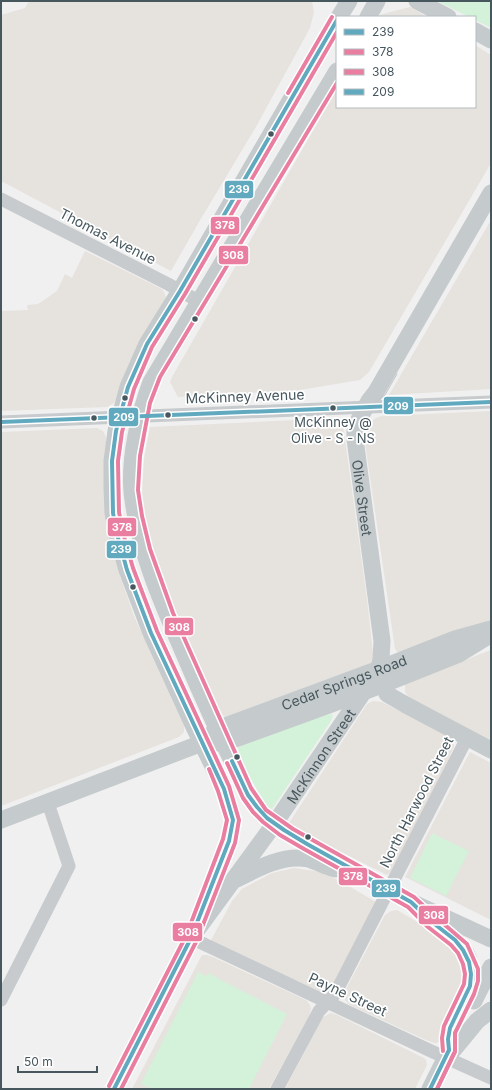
<svg xmlns="http://www.w3.org/2000/svg" width="492" height="1090" font-family="Inter,sans-serif">
<style>
.commercial{fill:#e6e2de}
.green{fill:#d4f1da}
.lines{fill:none;stroke-linecap:round;stroke-linejoin:round}
.minor{stroke:#c7cbcd;stroke-width:13}
.major{stroke:#c5cacc;stroke-width:17}
.tram{stroke:#c3c6c7;stroke-width:1}
.bus-1-casing{stroke:#fff;stroke-width:7}
.bus-2-casing{stroke:#fff;stroke-width:7}
.bus-3-casing{stroke:#fff;stroke-width:7}
.bus-4-casing{stroke:#fff;stroke-width:7}
.bus-1{stroke:#60a9be;stroke-width:4}
.bus-2{stroke:#e97ea0;stroke-width:4}
.bus-3{stroke:#e97ea0;stroke-width:4}
.bus-4{stroke:#60a9be;stroke-width:4}
.bus-dot{fill:#46575e;stroke:#fff;stroke-width:1.5}
.labels{text-anchor:middle;dominant-baseline:central;stroke-width:3.5;stroke-linejoin:round;paint-order:stroke}
.bus-label{font-size:13px;fill:#46575e;stroke:#fff}
.street-label{font-size:14px;fill:#46575e;stroke:#fff}
.line-badge{stroke:#fff;stroke-width:1.5}
.badge-label{font-size:11px;text-anchor:middle;font-weight:bold;fill:#fff}
</style>
<rect width="100%" height="100%" fill="#f1f0f0"/>
<g class="commercial">
<polygon points="29,1 312,1 314,12 310,28 257,125 199,222 171,271 1,181 1,15 25,8"/>
<polygon points="410,7 427,17 379,17 379,15"/>
<polygon points="475,45 491,55 491,163 369,372 360,380 300,390 178,397 170,382 172,377 337,89 337,107 475,107"/>
<polygon points="491,220 491,389 389,395"/>
<polygon points="85,251 162,289 166,296 165,301 114,403 107,407 1,411 1,311 28,310 27,305 38,304 57,291 65,274 72,278"/>
<polygon points="491,411 491,621 398,653 395,649 364,436 366,430 373,420 378,417 383,416"/>
<polygon points="337,418 341,420 343,425 367,599 374,662 225,717 222,715 219,710 187,643 160,584 148,536 142,495 144,459 150,427"/>
<polygon points="97,428 103,431 106,437 120,576 134,616 184,726 184,732 179,737 1,806 1,432"/>
<polygon points="491,650 491,742 410,699 405,692 405,683"/>
<polygon points="373,701 382,702 450,737 453,740 454,746 441,776 392,872 387,875 299,831 289,823 367,704"/>
<polygon points="470,752 491,763 491,920 405,877"/>
<polygon points="294,868 321,872 340,881 376,902 330,990 327,992 320,991 216,945 211,940 232,901 242,889 272,873"/>
<polygon points="397,910 448,940 467,969 440,1041 437,1043 434,1043 426,1040 350,1005 345,1000 345,991 385,915 391,911"/>
<polygon points="202,955 207,955 213,957 306,1000 310,1005 311,1009 309,1016 269,1089 132,1089"/>
<polygon points="331,1013 337,1015 424,1058 426,1060 427,1065 415,1089 285,1089 323,1017"/>
</g>
<g class="green">
<polygon points="437,1 491,1 491,28 475,20 475,17 469,17"/>
<path d="M331,714L333,715L331,721L274,806L272,809L269,808C261,798 238,758 238,747L273,731Z"/>
<polygon points="432,833 469,851 446,896 410,878"/>
<polygon points="198,972 206,976 208,973 287,1014 249,1089 152,1089 141,1084"/>
</g>
<g class="lines">
<g class="minor">
<polyline points="1,199 168,284 200,302"/>
<polyline points="1,422 491,402"/>
<polyline points="191,938 431,1051 491,1078"/>
<polyline points="1,1000 69,866 48,803"/>
<polyline points="277,1089 319,1011 335,994 467,738"/>
</g>
<g class="major">
<polyline points="417,1 448,17"/>
<polyline points="339,17 349,1"/>
<polyline points="368,17 377,1"/>
<polyline points="475,31 491,40"/>
<path d="M337,71L151,382C139,414 129,458 132,492C138,550 162,603 185,656C204,701 225,746 246,791L262,814L290,834L411,902L491,939"/>
<path id="s1" d="M491,193L376,392L369,401L355,427V439L382,641L381,659L379,669L387,694L406,705L491,750"/>
<polyline points="212,743 224,743 329,705 384,684 459,654 490,635"/>
<path id="s2" d="M1,820L202,743L217,729L379,669L455,639L491,629"/>
<path d="M237,879C258,868 284,854 308,859C317,862 326,866 335,869"/>
<path d="M425,915C436,926 452,934 462,947C492,989 439,1014 449,1050"/>
<polyline points="191,938 229,841 233,820 231,811 224,789 194,727 151,633 127,570 117,534 113,513 112,487 112,461 116,431 128,387 147,344 180,291 337,20"/>
<polyline points="474,1001 491,967"/>
<polyline points="449,1050 454,1049 477,1021 491,1010"/>
<path id="s3" d="M114,1089L191,938L275,823L379,669"/>
<polyline points="430,1089 454,1041"/>
</g>
<g class="tram">
<polyline points="356,405 491,399"/>
<polyline points="372,405 385,395 397,374"/>
</g>
<defs>
<g id="bus-1">
<polyline points="232,761 248,795 257,807 267,818 284,830 307,844 411,902 432,922 455,940 463,950 469,962 471,974 470,986 450,1028 448,1039 449,1050"/>
<polyline points="114,1089 191,938 229,841 233,820 224,789 151,633 127,570 117,534 113,513 112,461 116,431 128,387 147,344 180,291 337,20"/>
<polyline points="430,1089 449,1050"/>
</g>
<g id="bus-2">
<polyline points="227,763 243,798 253,812 263,822 280,835 304,849 408,907 428,927 451,945 458,953 463,964 465,974 464,984 444,1026 442,1038 443,1051"/>
<polyline points="121,1089 197,940 235,843 239,820 229,786 157,631 133,568 123,533 119,512 118,461 122,432 134,389 152,347 185,294 337,32"/>
<polyline points="437,1089 454,1053"/>
</g>
<g id="bus-3">
<polyline points="337,83 160,377 150,403 140,456 138,490 142,516 150,549 173,613 251,788 266,810 293,829 414,897 438,919 467,944 478,969 478,981 474,994 455,1033 455,1052 437,1089"/>
<polyline points="288,93 332,17"/>
<polyline points="109,1086 186,936 223,839 227,820 218,791 209,769"/>
</g>
<polyline id="bus-4" points="1,422 491,402"/>
</defs>
<use href="#bus-1" class="bus-1-casing"/>
<use href="#bus-2" class="bus-2-casing"/>
<use href="#bus-3" class="bus-3-casing"/>
<use href="#bus-4" class="bus-4-casing"/>
<use href="#bus-1" class="bus-1"/>
<use href="#bus-2" class="bus-2"/>
<use href="#bus-3" class="bus-3"/>
<use href="#bus-4" class="bus-4"/>
</g>
<g class="bus-dot">
<circle cx="271" cy="134" r="3.5"/>
<circle cx="195" cy="319" r="3.5"/>
<circle cx="125" cy="398" r="3.5"/>
<circle cx="333" cy="408" r="3.5"/>
<circle cx="168" cy="415" r="3.5"/>
<circle cx="94" cy="418" r="3.5"/>
<circle cx="133" cy="587" r="3.5"/>
<circle cx="237" cy="757" r="3.5"/>
<circle cx="308" cy="837" r="3.5"/>
</g>
<g class="labels">
<g class="bus-label">
<text x="333" y="422">McKinney @<tspan x="333" dy="16">Olive - S - NS</tspan></text>
</g>
<g class="street-label">
<text transform="translate(108 236) rotate(27)">Thomas Avenue</text>
<text transform="translate(245 396) rotate(-2)">McKinney Avenue</text>
<text stroke="none"><textPath href="#s1" startOffset="342">Olive Street</textPath></text>
<text stroke="none"><textPath href="#s2" startOffset="371">Cedar Springs Road</textPath></text>
<text stroke="none"><textPath href="#s3" startOffset="393">McKinnon Street</textPath></text>
<text transform="translate(416 802) rotate(-63)">North Harwood Street</text>
<text transform="translate(348 994) rotate(25)">Payne Street</text>
</g>
</g>
<g class="line-badge">
<rect x="224" y="180" width="30" height="19" rx="4" fill="#60a9be"/>
<rect x="210" y="216" width="30" height="19" rx="4" fill="#e97ea0"/>
<rect x="218" y="245" width="31" height="20" rx="4" fill="#e97ea0"/>
<rect x="383" y="396" width="31" height="19" rx="4" fill="#60a9be"/>
<rect x="108" y="407" width="31" height="20" rx="4" fill="#60a9be"/>
<rect x="107" y="517" width="30" height="20" rx="4" fill="#e97ea0"/>
<rect x="106" y="540" width="31" height="19" rx="4" fill="#60a9be"/>
<rect x="164" y="617" width="30" height="19" rx="4" fill="#e97ea0"/>
<rect x="338" y="867" width="30" height="19" rx="4" fill="#e97ea0"/>
<rect x="371" y="879" width="30" height="19" rx="4" fill="#60a9be"/>
<rect x="418" y="905" width="31" height="20" rx="4" fill="#e97ea0"/>
<rect x="172" y="922" width="31" height="20" rx="4" fill="#e97ea0"/>
</g>
<g class="badge-label">
<text x="239" y="193">239</text>
<text x="225" y="229">378</text>
<text x="233" y="259">308</text>
<text x="398" y="410">209</text>
<text x="124" y="421">209</text>
<text x="122" y="531">378</text>
<text x="121" y="553">239</text>
<text x="179" y="631">308</text>
<text x="353" y="880">378</text>
<text x="386" y="892">239</text>
<text x="434" y="919">308</text>
<text x="188" y="936">308</text>
</g>
<rect width="492" height="1090" fill="none" stroke="#46575e" stroke-width="4"/>
<rect x="336" y="16" width="140" height="92" fill="#ffffff" stroke="#b5bcbf"/>
<rect x="344" y="29" width="20" height="6" fill="#60a9be" stroke="#b5bcbf"/>
<text x="372" y="36" font-size="12" fill="#46575e">239</text>
<rect x="344" y="49" width="20" height="6" fill="#e97ea0" stroke="#b5bcbf"/>
<text x="372" y="56" font-size="12" fill="#46575e">378</text>
<rect x="344" y="69" width="20" height="6" fill="#e97ea0" stroke="#b5bcbf"/>
<text x="372" y="76" font-size="12" fill="#46575e">308</text>
<rect x="344" y="89" width="20" height="6" fill="#60a9be" stroke="#b5bcbf"/>
<text x="372" y="96" font-size="12" fill="#46575e">209</text>
<path d="M18 1066v6h79v-6" fill="none" stroke="#46575e" stroke-width="2"/>
<text x="24" y="1066" font-size="12" fill="#46575e" stroke="#ffffff" stroke-width="3" paint-order="stroke">50 m</text>
</svg>
